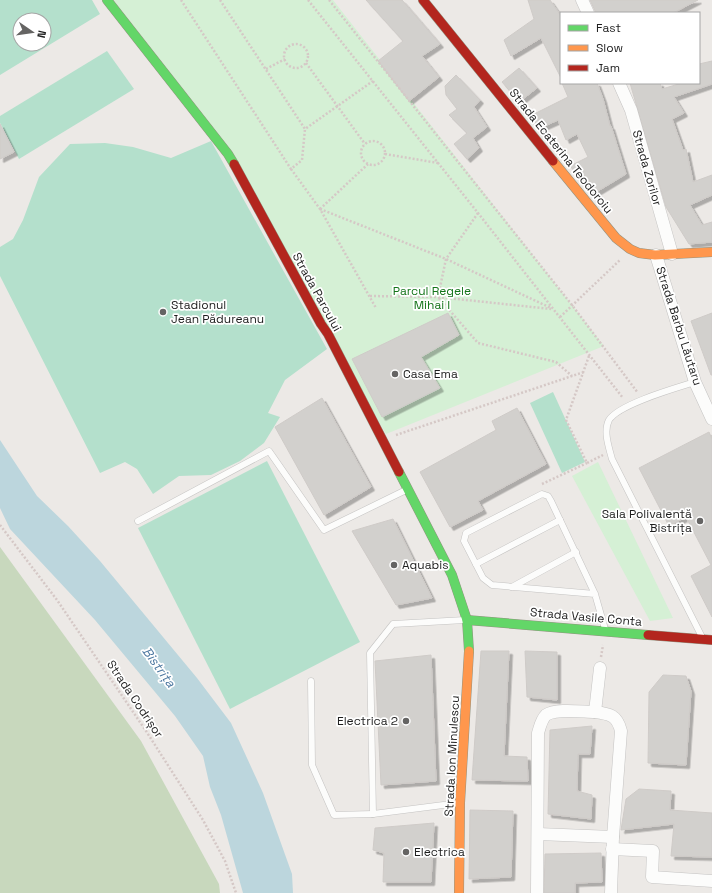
<svg xmlns="http://www.w3.org/2000/svg" width="712" height="893" font-family="'Space Grotesk',sans-serif">
<style>
.forest{fill:#c8d8bd}
.park{fill:#d5f0d5}
.pitch{fill:#b4e0cc;fill-rule:evenodd}
.water{fill:#bcd6dd}
.building{fill:#d2d0cd;stroke:#cfcbc8;filter:url(#shadow)}
.lines{fill:none;stroke-linecap:round;stroke-linejoin:round}
.lane-casing{stroke:#c4c3c2;stroke-width:7}
.street-casing{stroke:#c4c3c2;stroke-width:13}
.fast-casing{stroke:#939380;stroke-width:10}
.slow-casing{stroke:#939380;stroke-width:10}
.jam-casing{stroke:#939380;stroke-width:10}
.path{stroke:#d5c8c6;stroke-width:2.5;stroke-dasharray:2 2;stroke-linecap:butt}
.lane{stroke:#fcfcfb;stroke-width:6}
.street{stroke:#fcfcfb;stroke-width:12}
.fast{stroke:#63d668;stroke-width:9}
.slow{stroke:#ff974d;stroke-width:9}
.jam{stroke:#b3261e;stroke-width:9}
.poi-dot{fill:#656463;stroke:#fff;stroke-width:1.5}
.labels{text-anchor:middle;dominant-baseline:central;stroke-width:3.5;stroke-linejoin:round;paint-order:stroke}
.street-label{font-size:12px;fill:#1d1d1d;stroke:#fff}
.park-label{font-size:12px;fill:#137419;stroke:#fff}
.poi-label{font-size:12px;fill:#1d1d1d;stroke:#fff;text-anchor:start}
.water-label{font-size:13px;font-style:italic;fill:#4d78a0;stroke:#fff}
</style>
<defs>
<filter id="shadow"><feDropShadow dx="3.5" dy="3.5" stdDeviation="0" flood-color="#0004"/></filter>
</defs>
<rect width="100%" height="100%" fill="#ece9e6"/>
<polygon class="forest" points="0,547 141,741 219,884 220,893 0,893"/>
<g class="park">
<polygon points="112,0 333,0 604,346 386,434 228,154"/>
<polygon points="598,462 673,618 650,621 572,476"/>
</g>
<g class="pitch">
<path d="M0,0H92L100,14L0,75ZM20,20H44V44H20Z"/>
<polygon points="107,51 134,89 19,159 0,123 0,116"/>
<polygon points="211,141 327,349 285,380 268,413 280,417 264,443 240,461 211,475 179,476 153,494 137,469 125,462 100,473 0,276 0,247 13,239 23,220 39,177 70,144 105,143 133,147 171,158"/>
<polygon points="553,392 585,462 562,473 530,403"/>
<polygon points="267,461 360,642 230,709 138,528"/>
</g>
<polygon class="water" points="0,440 37,496 68,526 100,561 197,678 231,723 263,793 292,874 293,893 243,893 221,815 210,787 203,756 175,716 95,620 10,529 0,508"/>
<g class="building">
<polygon points="366,0 402,0 440,44 422,56 439,77 409,101 378,61 403,41"/>
<polygon points="528,0 550,0 561,16 561,78 541,38 511,56 504,40 534,19"/>
<polygon points="590,0 698,0 673,13 596,13"/>
<polygon points="712,61 712,84 674,97 684,113 672,119 683,150 686,149 693,182 712,175 712,195 690,205 702,225 712,222 712,242 689,244 666,207 630,83 660,83 662,89 682,83 699,83 699,64"/>
<polygon points="519,68 537,88 519,102 502,82"/>
<polygon points="456,75 480,100 474,107 487,127 473,138 479,148 467,159 454,144 467,133 449,115 457,109 446,95 445,86"/>
<polygon points="562,83 597,83 603,99 610,126 611,126 626,174 593,194 570,166 588,157 577,134 566,140 558,120 540,128 530,116 568,97"/>
<polygon points="0,124 14,152 0,159"/>
<polygon points="448,313 459,335 421,357 440,388 382,417 352,359"/>
<polygon points="712,313 712,375 711,375 691,321"/>
<polygon points="322,398 371,487 324,515 275,427"/>
<polygon points="517,408 546,464 478,501 483,510 450,527 420,472 496,430 492,421"/>
<polygon points="709,432 712,439 712,617 691,576 711,565 686,517 669,526 639,468"/>
<polygon points="393,519 432,598 396,605 352,531"/>
<polygon points="481,651 509,651 504,756 527,757 528,781 472,780"/>
<polygon points="525,651 557,652 557,700 527,697"/>
<polygon points="431,655 436,781 381,785 375,661"/>
<polygon points="663,675 686,676 691,691 686,765 648,763 649,692"/>
<polygon points="592,726 590,754 578,754 577,791 592,795 591,819 548,814 550,730"/>
<polygon points="639,789 671,791 670,810 712,813 712,857 671,856 674,824 621,830 626,799"/>
<polygon points="470,810 513,811 511,877 469,879"/>
<polygon points="434,823 431,882 383,882 384,853 373,850 375,828"/>
<polygon points="601,853 602,882 575,883 575,893 544,893 545,854"/>
</g>
<g class="lines">
<defs>
<g id="lane">
<path d="M695,382C676,388 619,404 609,420C603,431 609,448 612,459L702,637"/>
<polyline points="138,521 269,451 324,530 406,490"/>
<polyline points="476,564 560,520"/>
<polyline points="512,587 576,552"/>
<polyline points="595,594 492,585 483,578 464,541 466,533 542,494 548,496 551,501 595,594 605,629"/>
<polyline points="311,681 312,765 334,815 373,814"/>
<polyline points="459,803 373,814 370,653 393,624 465,620"/>
</g>
<g id="street">
<polyline points="582,0 588,13"/>
<polyline points="619,83 631,110 672,254"/>
<polyline points="656,255 695,382 712,419"/>
<path d="M595,712C610,714 617,715 621,731L613,837L611,893"/>
<polyline points="538,834 613,837"/>
<polyline points="612,849 653,851 652,877 712,881"/>
<path d="M537,893L538,733C540,727 541,720 546,715C556,708 583,712 595,712L600,668"/>
</g>
<g id="fast">
<polyline points="107,0 228,154 234,164"/>
<polyline points="399,472 452,575 467,620 469,651"/>
<polyline points="467,620 648,635"/>
</g>
<g id="slow">
<polyline points="553,161 616,238 630,249 639,253 655,255 712,252"/>
<polyline points="459,893 460,803 469,651"/>
</g>
<g id="jam">
<polyline points="423,0 553,161"/>
<polyline points="234,164 321,324 328,334 399,472"/>
<polyline points="648,635 712,640"/>
</g>
</defs>
<use href="#lane" class="lane-casing"/>
<use href="#street" class="street-casing"/>
<use href="#fast" class="fast-casing"/>
<use href="#slow" class="slow-casing"/>
<use href="#jam" class="jam-casing"/>
<g class="path">
<polyline points="181,0 291,169 302,160 305,129"/>
<polyline points="220,0 305,129 373,81"/>
<polyline points="308,0 478,213 623,398"/>
<polyline points="329,0 572,305 638,393"/>
<circle cx="296" cy="56" r="12"/>
<polyline points="306,63 365,144"/>
<polyline points="266,69 285,59"/>
<circle cx="373" cy="153" r="12"/>
<polyline points="385,154 438,163"/>
<polyline points="291,169 320,209 376,308"/>
<polyline points="320,209 446,259 551,308"/>
<polyline points="320,209 368,164"/>
<polyline points="478,213 446,259 438,297 478,343 556,362 572,376"/>
<polyline points="370,296 438,297 551,309"/>
<polyline points="560,317 620,260"/>
<polyline points="589,356 566,420 587,463 603,455"/>
<polyline points="396,435 584,372"/>
<polyline points="542,484 587,463"/>
<polyline points="0,525 57,600 146,731 203,820 225,861 236,893"/>
<polyline points="601,657 603,645"/>
</g>
<use href="#lane" class="lane"/>
<use href="#street" class="street"/>
<use href="#fast" class="fast"/>
<use href="#slow" class="slow"/>
<use href="#jam" class="jam"/>
</g>
<g class="poi-dot">
<circle cx="163" cy="312" r="4"/>
<circle cx="395" cy="374" r="4"/>
<circle cx="700" cy="521" r="4"/>
<circle cx="394" cy="565" r="4"/>
<circle cx="406" cy="721" r="4"/>
<circle cx="406" cy="852" r="4"/>
</g>
<g class="labels">
<g class="street-label">
<text transform="translate(561 151) rotate(51)">Strada Ecaterina Teodoroiu</text>
<text transform="translate(647 168) rotate(74)">Strada Zorilor</text>
<text transform="translate(317 292) rotate(61)">Strada Parcului</text>
<text transform="translate(679 326) rotate(72)">Strada Barbu Lăutaru</text>
<text transform="translate(586 617) rotate(5)">Strada Vasile Conta</text>
<text transform="translate(135 699) rotate(56)">Strada Codrișor</text>
<text transform="translate(452 756) rotate(-87)">Strada Ion Minulescu</text>
</g>
<g class="park-label">
<text x="432" y="291">Parcul Regele<tspan x="432" dy="14">Mihai I</tspan></text>
</g>
<g class="poi-label">
<text x="171" y="305">Stadionul<tspan x="171" dy="14">Jean Pădureanu</tspan></text>
<text x="403" y="374">Casa Ema</text>
<text x="692" y="514" text-anchor="end">Sala Polivalentă<tspan x="692" dy="14">Bistrița</tspan></text>
<text x="402" y="565">Aquabis</text>
<text x="398" y="721" text-anchor="end">Electrica 2</text>
<text x="414" y="852">Electrica</text>
</g>
<g class="water-label">
<text transform="translate(159 667) rotate(54)">Bistrița</text>
</g>
</g>
<rect x="560" y="12" width="140" height="72" fill="#ffffff" stroke="#a5a5a5"/>
<rect x="568" y="25" width="20" height="6" fill="#63d668" stroke="#a5a5a5"/>
<text x="596" y="32" font-size="12" fill="#1d1d1d">Fast</text>
<rect x="568" y="45" width="20" height="6" fill="#ff974d" stroke="#a5a5a5"/>
<text x="596" y="52" font-size="12" fill="#1d1d1d">Slow</text>
<rect x="568" y="65" width="20" height="6" fill="#b3261e" stroke="#a5a5a5"/>
<text x="596" y="72" font-size="12" fill="#1d1d1d">Jam</text>
<g transform="translate(32 32) rotate(103)"><circle r="19" fill="#ffffff" stroke="#a5a5a5"/>
<path d="M0-3L7 15L0 10L-7 15Z" fill="#656463"/>
<text y="-6" font-size="11" font-weight="bold" text-anchor="middle" fill="#1d1d1d">N</text>
</g>
</svg>
